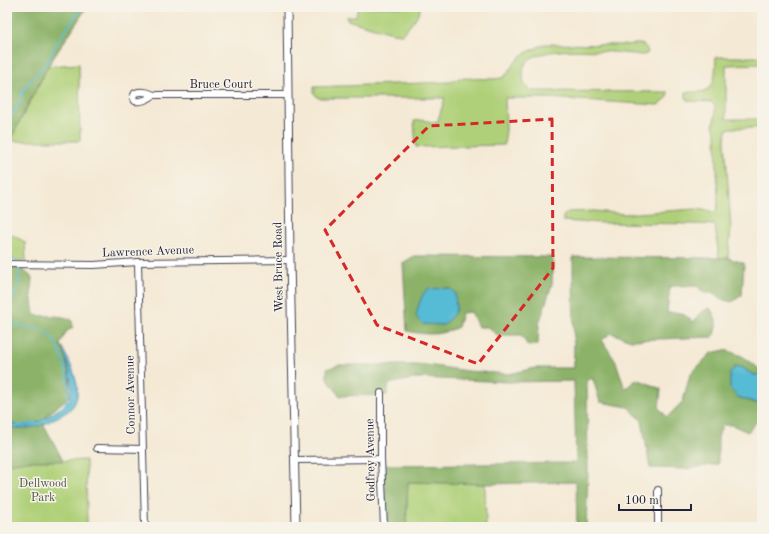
<svg xmlns="http://www.w3.org/2000/svg" width="769" height="534" font-family="'Old Standard TT',serif">
<style>
.green{fill:#afd078;stroke:#68795a}
.forest{fill:#8bb268;stroke:#566a52}
.water{fill:#56bbd4;stroke:#3c6e88}
.lines{fill:none;stroke-linecap:round;stroke-linejoin:round}
.stream{stroke:#56bbd4;stroke-width:1.5}
.minor-casing{stroke:#424052;stroke-width:8}
.tertiary-casing{stroke:#424052;stroke-width:9}
.minor{stroke:#fff;stroke-width:6}
.tertiary{stroke:#fff;stroke-width:7}
.marked{fill:none;stroke:#d62828;stroke-width:3;stroke-dasharray:8 5;stroke-linejoin:round}
.labels{text-anchor:middle;dominant-baseline:central;stroke-width:3;stroke-linejoin:round;paint-order:stroke}
.street-label{font-size:12px;fill:#22223b;stroke:#f7f3e8}
.park-label{font-size:12px;fill:#4c564d;stroke:#f7f3e8}
</style>
<rect width="100%" height="100%" fill="#f7f3e8"/>
<filter id="ink" filterUnits="userSpaceOnUse"><feTurbulence type="fractalNoise" baseFrequency=".025" numOctaves="2"/><feDisplacementMap in="SourceGraphic" scale="8" xChannelSelector="R" yChannelSelector="G"/><feConvolveMatrix kernelMatrix="1 2 1 2 8 2 1 2 1" color-interpolation-filters="sRGB"/></filter>
<filter id="wash" filterUnits="userSpaceOnUse"><feTurbulence type="fractalNoise" baseFrequency=".012" numOctaves="4" result="noise"/><feDisplacementMap in="SourceGraphic" scale="16" xChannelSelector="R" yChannelSelector="G"/><feGaussianBlur stdDeviation="0.9" result="paint"/><feColorMatrix in="noise" values="0 0 0 0 0 0 0 0 0 0 0 0 0 0 0 0 0 1.4 0 .05"/><feComposite in="paint" operator="in"/></filter>
<g filter="url(#wash)">
<rect width="100%" height="100%" fill="#f4e9d4"/>
<g class="green">
<path d="M358,7H421C417,18 410,26 402,34L392,33L347,20L346,17L356,16Z"/>
<path d="M544,44L621,45L639,44L644,45L647,49V54L643,55C619,53 542,42 526,63C522,68 523,77 524,84L532,91L668,92L667,98L658,105L547,98H505L506,130L504,145L416,147L414,121L423,120L437,123L445,98H318L314,93V87L450,82L460,78L494,79L502,78L507,74L512,66L522,55Z"/>
<path d="M716,57H762V64L726,65V119H762V128H732L727,129L725,139L731,229L728,258L719,259L715,225C664,222 614,225 563,221V216L568,212L594,211L625,214L696,209L716,212L718,204L717,170L716,134L713,125L715,117V106L711,102L688,101L686,97V92C692,92 701,93 706,90C717,84 715,68 716,57Z"/>
<polygon points="79,64 80,141 10,141 48,66"/>
<polygon points="7,232 25,242 26,261 7,259"/>
<polygon points="56,355 58,406 47,415 44,425 63,461 86,460 87,527 7,527 7,361"/>
<polygon points="408,482 485,484 486,527 406,527"/>
</g>
<g class="forest">
<polygon points="7,7 87,7 48,66 7,146"/>
<path d="M414,256L553,257L552,284L539,324L538,345L528,346L521,335H497L488,327H478L471,312L462,313L458,327C440,336 426,335 407,331L403,263Z"/>
<path d="M573,257L728,258L744,263L742,295L732,302L720,299L712,293H704L697,286H670L667,313H682L694,322L701,312L710,308C717,319 718,324 713,337L631,340L611,333L602,340L616,362L625,389L637,379L661,389L659,408L667,417L683,401L690,375L711,353L725,350L742,356L762,371V374L753,375L742,367L738,397L762,405V420L757,421L748,432L732,425H722L718,438V464L687,469L650,468L642,421L628,407L600,402L593,379H587L588,471L586,527H577L576,482L485,484L408,482L406,527H386L384,465L576,463L574,381L509,382L418,378L389,384L387,395L340,396L327,378V369L338,365H427L467,371L509,374L535,368H574Z"/>
<path d="M7,268H20L32,277L31,293L34,315C46,317 61,314 72,320L73,327L66,332L60,344C68,360 71,379 69,397L47,415L44,425L63,461H28L7,464Z"/>
</g>
<g class="water">
<path d="M449,288L455,293L456,309L453,315L444,325L423,324L416,317C418,306 420,298 427,289Z"/>
<path d="M62,347C70,363 85,390 73,406C68,413 59,416 52,420C38,428 23,430 7,427V423C30,428 37,424 56,411C64,406 70,404 71,393C73,378 66,362 62,347Z"/>
<polygon points="735,367 742,367 753,375 762,374 762,405 738,397 730,389 730,373"/>
</g>
<g class="lines">
<g class="stream">
<polyline points="7,121 20,103 21,95 28,84 48,61 55,46 81,7"/>
<polyline points="7,251 16,262"/>
<polyline points="7,304 18,291 19,267"/>
<path d="M7,321L10,324C21,326 34,326 44,331C59,339 71,379 68,396C67,401 65,405 61,409"/>
<polyline points="18,425 36,423"/>
</g>
</g>
</g>
<g filter="url(#ink)">
<g class="lines">
<defs>
<g id="minor">
<path d="M154,95C148,99 143,102 135,101L133,97L135,93C141,91 148,92 154,95H288"/>
<polyline points="138,262 145,527"/>
<polyline points="7,264 94,265 138,262 290,260"/>
<polyline points="381,393 381,459 384,527"/>
<polyline points="97,448 143,449"/>
<polyline points="295,460 381,459"/>
<polyline points="658,527 658,490"/>
</g>
<polyline id="tertiary" points="287,7 290,260 296,527"/>
</defs>
<use href="#minor" class="minor-casing"/>
<use href="#tertiary" class="tertiary-casing"/>
<use href="#minor" class="minor"/>
<use href="#tertiary" class="tertiary"/>
</g>
</g>
<path class="marked" d="M552,119L553,268L478,364L377,325L325,230L429,126Z"/>
<g class="labels">
<g class="street-label">
<text x="221" y="85">Bruce Court</text>
<text transform="translate(148 252) rotate(-2)">Lawrence Avenue</text>
<text transform="translate(279 267) rotate(-91)">West Bruce Road</text>
<text transform="translate(131 395) rotate(-91)">Connor Avenue</text>
<text transform="translate(371 460) rotate(-91)">Godfrey Avenue</text>
</g>
<g class="park-label">
<text x="43" y="484">Dellwood<tspan x="43" dy="14">Park</tspan></text>
</g>
</g>
<rect width="769" height="534" fill="none" stroke="#f7f3e8" stroke-width="24"/>
<path d="M619 504v6h72v-6" fill="none" stroke="#22223b" stroke-width="2"/>
<text x="625" y="504" font-size="12" fill="#22223b" stroke="#f7f3e8" stroke-width="3" paint-order="stroke">100 m</text>
</svg>
